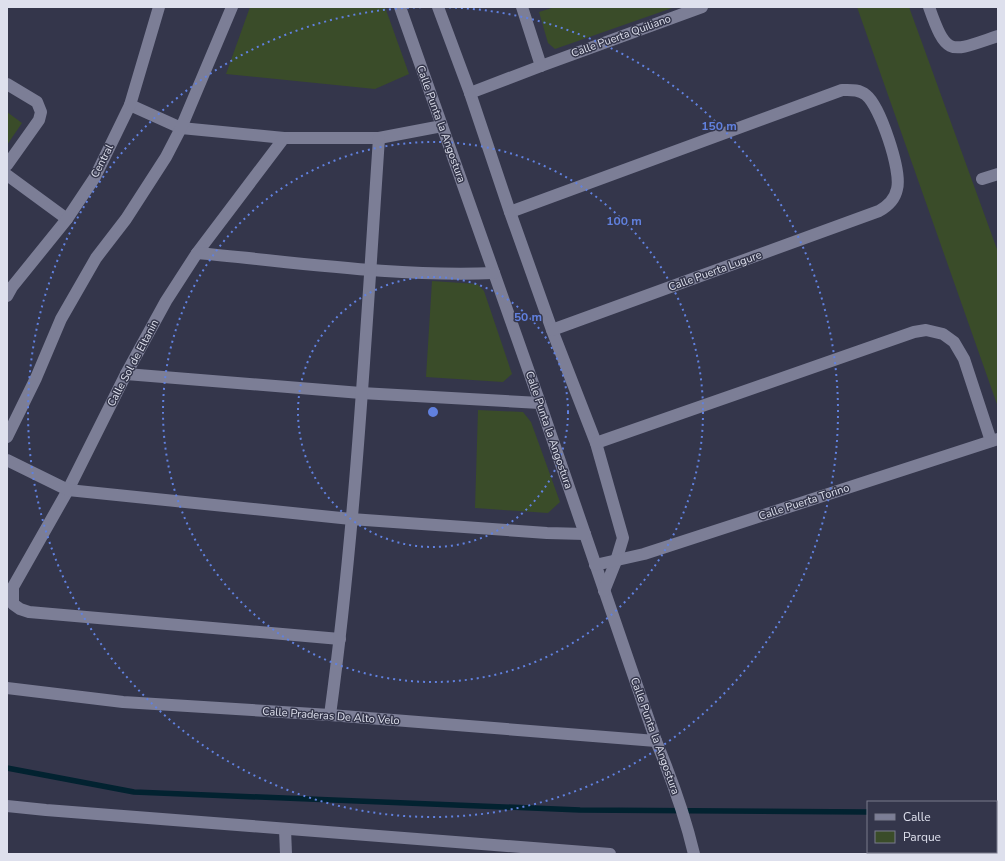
<svg xmlns="http://www.w3.org/2000/svg" width="1005" height="861" font-family="'Nunito Sans',sans-serif">
<style>
.green{fill:#3a4c29}
.lines{fill:none;stroke-linecap:round;stroke-linejoin:round}
.stream{stroke:#022230;stroke-width:5.5}
.minor{stroke:#7c7e96;stroke-width:12}
.ring{fill:none;stroke:#6181df;stroke-width:2;stroke-dasharray:2 4}
.labels{text-anchor:middle;dominant-baseline:central;stroke-width:3;stroke-linejoin:round;paint-order:stroke}
.street-label{font-size:11px;fill:#dee0ed;stroke:#34364b}
.centre{fill:#6181df;stroke:#34364b;stroke-width:2}
.ring-label{font-size:12px;text-anchor:middle;font-weight:bold;fill:#6181df;stroke:#34364b;stroke-width:3;stroke-linejoin:round;paint-order:stroke}
</style>
<rect width="100%" height="100%" fill="#34364b"/>
<g class="green">
<polygon points="250,7 385,7 409,74 375,89 226,74"/>
<polygon points="555,7 675,7 555,49 548,43 539,12"/>
<polygon points="857,7 909,7 998,252 998,407"/>
<polygon points="7,112 22,123 7,145"/>
<polygon points="432,281 477,284 484,291 512,374 503,382 426,377"/>
<polygon points="478,410 523,412 531,422 560,502 548,513 475,508"/>
</g>
<g class="lines">
<g class="stream">
<polyline points="7,768 134,792 580,810 868,812"/>
<polyline points="996,828 998,829"/>
</g>
<g class="minor">
<path d="M400,7L540,403L656,741C671,777 685,816 694,854"/>
<polyline points="438,7 470,93 510,212 552,330 596,443 623,538 616,561 604,591"/>
<polyline points="522,7 541,66"/>
<path d="M929,7C947,58 950,52 998,36"/>
<polyline points="7,84 37,102 41,112 39,120 7,165"/>
<polyline points="470,93 541,66 702,7"/>
<polyline points="130,105 181,128 284,138 379,138 442,126"/>
<polyline points="284,138 197,253 166,301 126,374 68,490 13,587 13,604 20,609 29,612 340,639"/>
<polyline points="7,175 67,219"/>
<polyline points="982,179 998,174"/>
<path d="M510,212L842,90C850,90 859,89 866,95C880,106 902,171 897,189C895,199 888,206 879,211L552,330"/>
<path d="M197,253C296,262 395,277 494,273"/>
<polyline points="7,296 12,287 67,219 95,177 130,105 159,7"/>
<polyline points="126,374 361,393 540,403"/>
<polyline points="7,437 36,378 61,319 96,258 126,219 166,157 181,128 232,7"/>
<polyline points="596,443 914,332 926,330 943,334 954,342 964,359 991,441"/>
<polyline points="7,460 68,490 351,519 547,533 585,534"/>
<polyline points="595,565 644,554 998,439"/>
<polyline points="7,688 123,702 330,715 656,741"/>
<path d="M330,715C356,524 366,331 379,138"/>
<polyline points="7,806 46,810 610,854"/>
<polyline points="285,829 286,854"/>
</g>
</g>
<g class="ring">
<circle cx="433" cy="412" r="135"/>
<circle cx="433" cy="412" r="270"/>
<path d="M437 7A405 405 0 1 1 429 7"/>
</g>
<g class="labels">
<g class="street-label">
<text transform="translate(621 36) rotate(-20)">Calle Puerta Quiliano</text>
<text transform="translate(441 124) rotate(70)">Calle Punta la Angostura</text>
<text transform="translate(102 161) rotate(-63)">Central</text>
<text transform="translate(715 271) rotate(-20)">Calle Puerta Lugure</text>
<text transform="translate(133 363) rotate(-62)">Calle Sol de Eltanin</text>
<text transform="translate(549 430) rotate(71)">Calle Punta la Angostura</text>
<text transform="translate(804 502) rotate(-18)">Calle Puerta Torino</text>
<text transform="translate(331 716) rotate(4)">Calle Praderas De Alto Velo</text>
<text transform="translate(655 736) rotate(70)">Calle Punta la Angostura</text>
</g>
</g>
<circle cx="433" cy="412" r="6" class="centre"/>
<g class="ring-label">
<text x="719" y="130">150 m</text>
<text x="624" y="225">100 m</text>
<text x="528" y="321">50 m</text>
</g>
<rect width="1005" height="861" fill="none" stroke="#dee0ed" stroke-width="16"/>
<rect x="867" y="801" width="130" height="52" fill="#34364b" stroke="#787a8c"/>
<rect x="875" y="814" width="20" height="6" fill="#7c7e96" stroke="#787a8c"/>
<text x="903" y="821" font-size="12" fill="#dee0ed">Calle</text>
<rect x="875" y="831" width="20" height="12" fill="#3a4c29" stroke="#787a8c"/>
<text x="903" y="841" font-size="12" fill="#dee0ed">Parque</text>
</svg>
